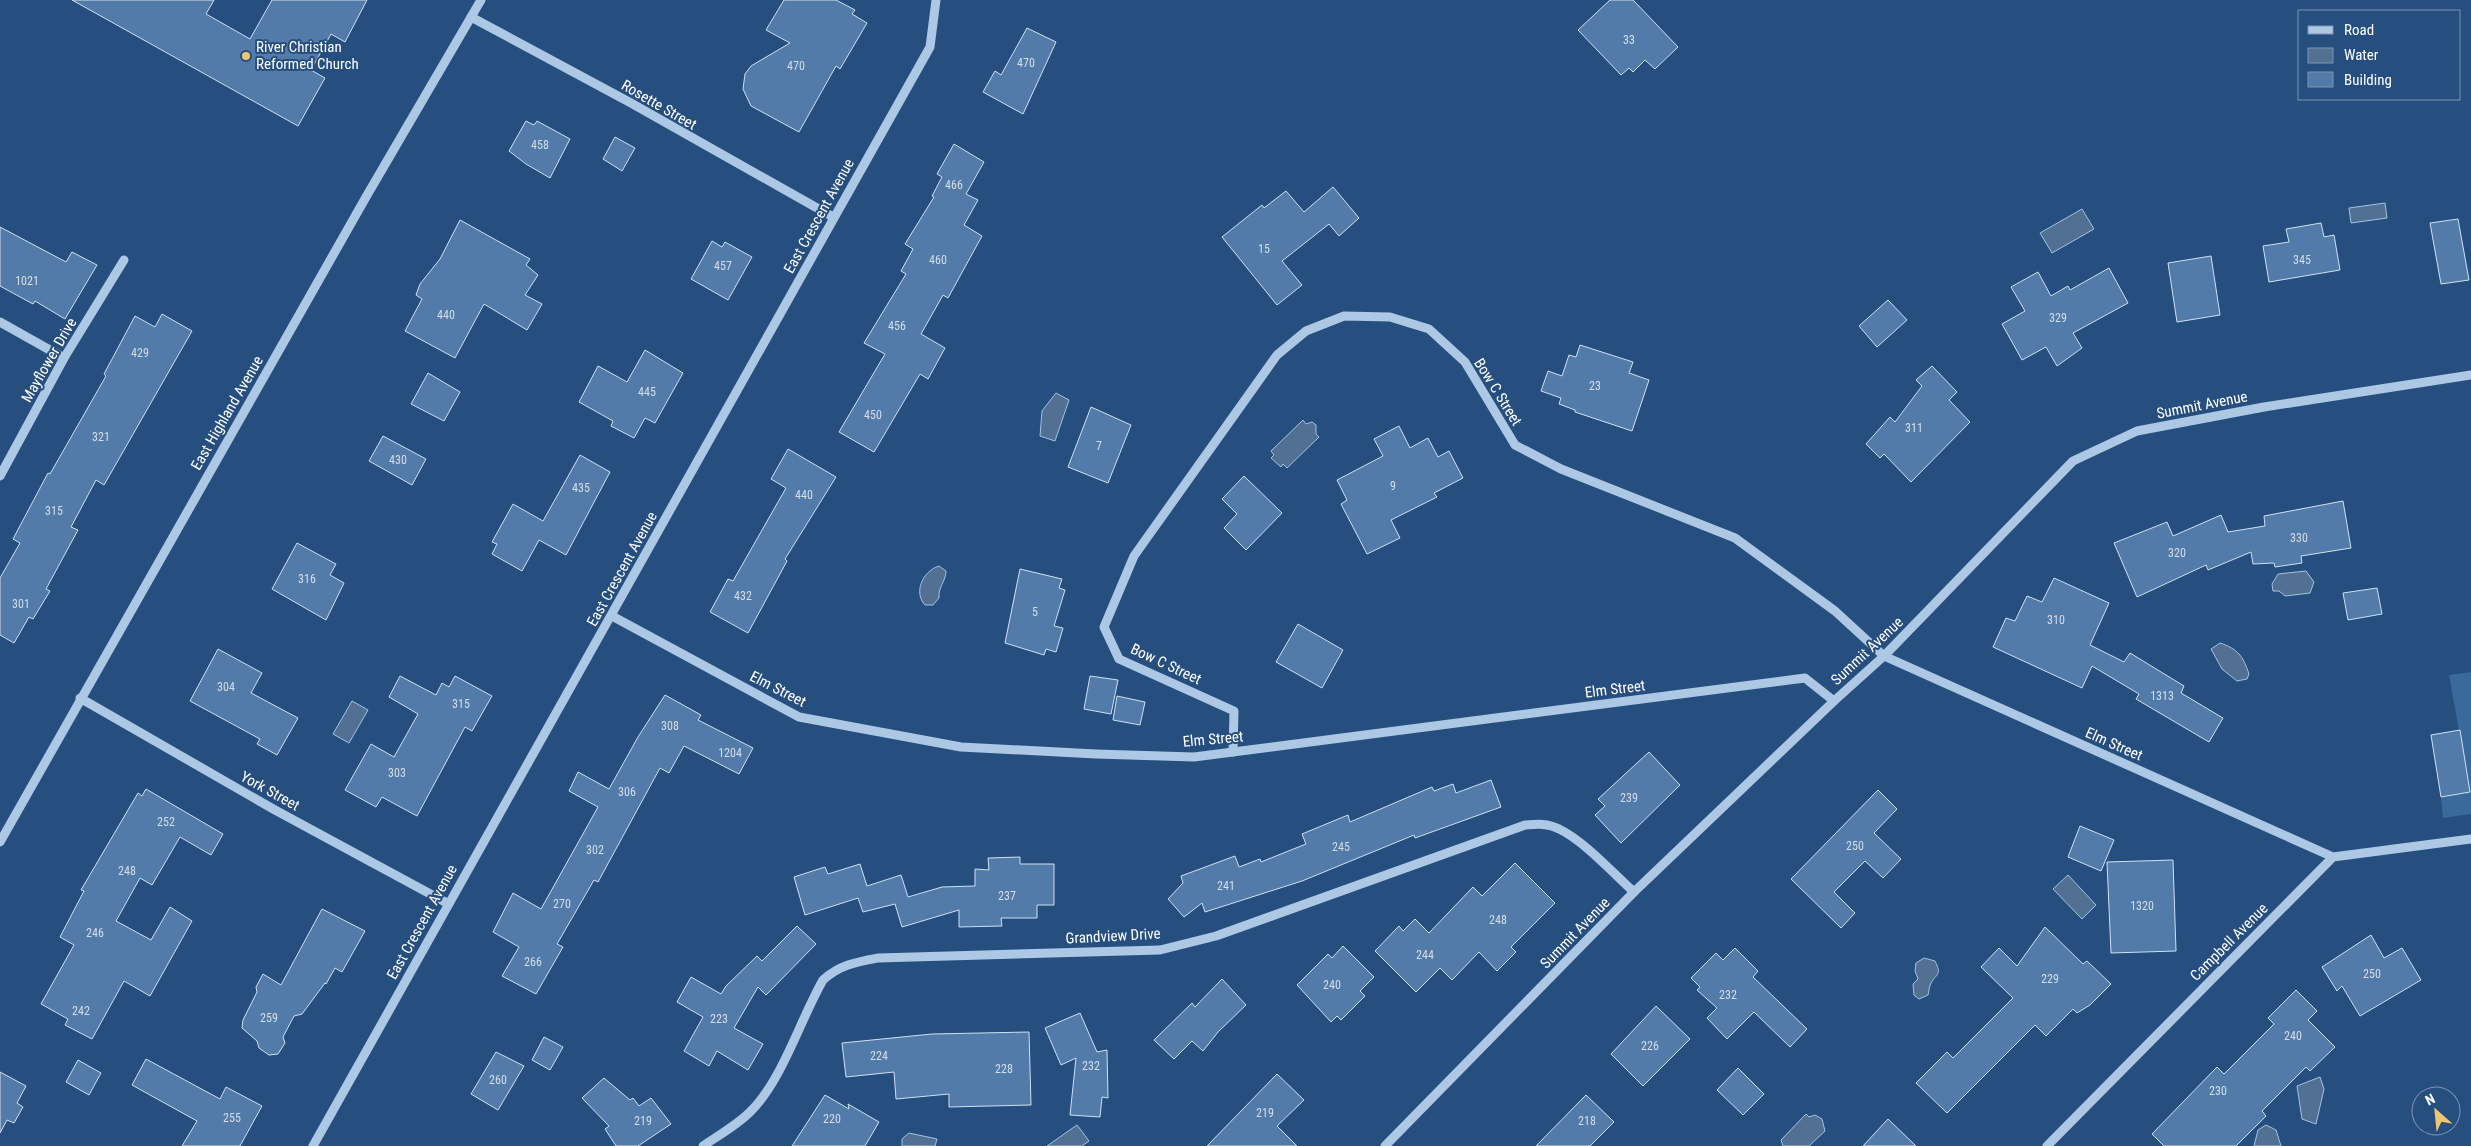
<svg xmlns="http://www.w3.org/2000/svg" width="2471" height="1146" font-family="'Roboto Condensed',sans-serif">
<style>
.green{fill:#3a699c}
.water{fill:#527092;stroke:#a1c3e6}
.building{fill:#527ba9;stroke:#cfe1f4}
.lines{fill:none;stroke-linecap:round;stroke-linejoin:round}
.minor{stroke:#acc8e5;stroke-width:9}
.poi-dot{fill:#eec771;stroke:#264f7f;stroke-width:2}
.labels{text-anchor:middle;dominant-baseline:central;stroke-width:4;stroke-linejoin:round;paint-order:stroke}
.number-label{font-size:12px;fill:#d4deea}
.poi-label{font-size:15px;fill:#fff;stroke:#264f7f;text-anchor:start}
.street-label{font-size:15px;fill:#fff;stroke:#264f7f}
</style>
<rect width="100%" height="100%" fill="#264f7f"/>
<polygon class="green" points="2471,672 2471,814 2443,818 2441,797 2470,792 2449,675"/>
<g class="water">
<polygon points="2385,203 2387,218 2351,223 2349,208"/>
<polygon points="2082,209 2094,229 2052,253 2040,233"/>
<polygon points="1056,393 1069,400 1055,441 1040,436 1042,411"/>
<polygon points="1303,420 1306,424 1312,422 1316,425 1316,434 1319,437 1287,468 1283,464 1281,467 1271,458 1274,455 1271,451"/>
<path d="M939,566L946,571C946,581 938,587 939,598L933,605H925C913,592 923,571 939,566Z"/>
<polygon points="2306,571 2314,582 2310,593 2285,596 2279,591 2273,591 2272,584 2278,574"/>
<path d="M2220,643C2238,649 2243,656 2249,674L2247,679L2237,681L2222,669L2211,649Z"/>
<polygon points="352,701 368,710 349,743 333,734"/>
<polygon points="2068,875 2096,905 2082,919 2053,889"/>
<path d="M1924,958L1935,961C1942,975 1937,973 1931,983C1929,987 1929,991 1928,995L1919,999L1914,995L1913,984L1918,979L1915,971L1916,963Z"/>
<polygon points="2320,1077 2324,1089 2316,1124 2302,1119 2297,1086"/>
<polygon points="1806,1114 1809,1117 1815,1115 1822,1119 1825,1131 1809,1146 1783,1146 1781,1140"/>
<polygon points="1077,1125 1089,1141 1082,1146 1047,1146"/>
<polygon points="2266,1125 2276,1130 2281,1146 2254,1146 2258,1130"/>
<polygon points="909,1133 937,1139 935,1146 902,1146 902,1139"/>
</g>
<g class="building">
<polygon points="72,0 214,0 206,14 250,39 272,0 367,0 345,42 331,34 311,70 325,78 298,126"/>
<polygon points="784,0 836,0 855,10 852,14 867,23 840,69 836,66 799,132 751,106 743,89 745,74 751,66 790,43 766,30"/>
<polygon points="1610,0 1633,0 1678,47 1655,69 1645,60 1633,72 1629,68 1621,75 1578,30"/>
<polygon points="1027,28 1056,42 1023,114 983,92 995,71 1001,75"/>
<polygon points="526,121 534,125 537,121 570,139 550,178 526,164 509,151"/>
<polygon points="615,137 635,148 622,171 603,159"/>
<polygon points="954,144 984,162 966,194 978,200 964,225 982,236 948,298 943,295 921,334 945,348 928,379 920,374 874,452 839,432 885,354 864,343 906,274 901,271 913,249 905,244 934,197 932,196 942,177 937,174"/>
<polygon points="1333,187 1359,218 1339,236 1329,224 1282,261 1302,285 1277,305 1222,237 1262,205 1264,208 1286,191 1304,212"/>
<polygon points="2458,219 2469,280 2441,284 2430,223"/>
<polygon points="460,220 530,259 526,265 538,275 525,295 542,304 527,330 484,304 455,358 405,331 422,299 416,295 420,284 440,259"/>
<polygon points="2321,223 2324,237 2334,235 2340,270 2269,282 2263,246 2289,242 2286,229"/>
<polygon points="0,227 66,262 72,252 97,265 65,319 35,301 33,304 0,286"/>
<polygon points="712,241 722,247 725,242 752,257 728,300 691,279"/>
<polygon points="2211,256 2220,315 2177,322 2168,263"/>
<polygon points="2109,268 2128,303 2073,333 2082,348 2057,366 2046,347 2022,360 2002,324 2025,311 2011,287 2038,272 2051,296 2068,286 2070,290"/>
<polygon points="1888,300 1907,320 1877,347 1859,326"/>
<polygon points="162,314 192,331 104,485 96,480 71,527 78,530 46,589 50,591 33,619 29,617 14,643 0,635 0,578 20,543 13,539 48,473 50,474 106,376 104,374 135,316 155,327"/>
<polygon points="1580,345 1633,362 1629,373 1649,380 1632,431 1575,412 1575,410 1559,404 1561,398 1541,391 1548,371 1562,376 1569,355 1576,357"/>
<polygon points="645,350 683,373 655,423 645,418 634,438 611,426 613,421 579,402 598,366 627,382"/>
<polygon points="1932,366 1957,392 1949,400 1970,422 1911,482 1884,454 1880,458 1866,444 1890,417 1895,422 1922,386 1916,380"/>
<polygon points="428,373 460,392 444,421 411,404"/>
<polygon points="1091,407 1131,425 1108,483 1068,467"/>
<polygon points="1399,426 1410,448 1428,438 1438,457 1449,451 1463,478 1434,493 1437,497 1391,520 1400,538 1367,554 1341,504 1347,500 1337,480 1383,456 1374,439"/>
<polygon points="383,436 426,459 412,485 369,461"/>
<polygon points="788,449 836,477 785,559 787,561 748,633 710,612 728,579 733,581 786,488 771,479"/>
<polygon points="580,455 610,472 566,555 539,540 522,571 492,554 497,544 492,542 513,504 543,521"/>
<polygon points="1244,476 1282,513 1246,550 1224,528 1237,514 1222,499"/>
<polygon points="2343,501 2351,548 2301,556 2302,563 2275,567 2274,563 2253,564 2251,552 2208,570 2206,565 2137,597 2114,543 2167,522 2173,536 2221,515 2228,532 2265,526 2264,516"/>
<polygon points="297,543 336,564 330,575 344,583 326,620 272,589"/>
<polygon points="1020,569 1062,579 1059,588 1065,590 1054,626 1063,628 1056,652 1046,649 1044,655 1005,643"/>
<polygon points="2054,578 2109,603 2090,645 2124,662 2130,653 2184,686 2181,693 2223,718 2209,742 2136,699 2139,694 2092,666 2082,688 1993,647 2006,618 2015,621 2027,596 2042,602"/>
<polygon points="2377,588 2382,614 2348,620 2343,593"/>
<polygon points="1298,624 1343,650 1322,688 1276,662"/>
<polygon points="218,649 262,673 251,693 298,718 277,755 257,744 260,739 190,701"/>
<polygon points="400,676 436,695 442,683 449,687 455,676 492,696 472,731 465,727 417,816 382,797 376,807 345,790 371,744 394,757 418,714 389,697"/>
<polygon points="1090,676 1118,680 1111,714 1084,709"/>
<polygon points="665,695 701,715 698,720 753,748 739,774 684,746 669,773 660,768 598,882 594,880 557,944 563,947 536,994 502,976 519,947 493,932 513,893 541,909 598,807 569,791 578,772 609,789 638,737"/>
<polygon points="1117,696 1145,702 1140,725 1113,720"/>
<polygon points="2460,730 2470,792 2441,797 2431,735"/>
<polygon points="1649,752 1680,785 1621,843 1595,815 1605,806 1598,799"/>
<polygon points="1491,780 1501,807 1415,838 1414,835 1302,881 1205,912 1202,903 1184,917 1168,899 1183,883 1181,876 1235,856 1239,867 1260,859 1261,862 1306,844 1302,834 1348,815 1350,822 1432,787 1434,791 1453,784 1456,793"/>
<polygon points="146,789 223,834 211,855 180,837 152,885 140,878 116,921 151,940 170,907 192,921 150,996 124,981 92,1039 65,1025 68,1019 41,1004 74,945 60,937 84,891 81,890 138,793 142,796"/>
<polygon points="1878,790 1897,809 1874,833 1901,859 1883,878 1865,861 1834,892 1855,913 1841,928 1791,879"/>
<polygon points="2080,826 2114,840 2101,871 2068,857"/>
<polygon points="1020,857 1020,864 1054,864 1054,905 1037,905 1037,918 1001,918 1002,926 959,927 959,910 902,927 895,904 863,912 858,898 805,915 794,877 825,867 828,874 860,864 867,886 901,875 908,897 942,887 975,886 975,869 989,870 988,858"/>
<polygon points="2173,860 2176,951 2111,953 2107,862"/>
<polygon points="1515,863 1555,903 1511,947 1516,952 1497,971 1479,952 1452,980 1440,968 1416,992 1375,951 1399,926 1403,931 1415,919 1429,933 1473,887 1482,896"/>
<polygon points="322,909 365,931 342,972 335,968 326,984 325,983 302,1014 294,1016 283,1037 285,1043 278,1054 269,1055 259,1048 257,1041 242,1028 243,1020 257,992 256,987 263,974 281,985"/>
<polygon points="797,926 816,944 766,995 758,987 734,1028 763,1044 748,1070 717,1051 709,1066 684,1051 703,1017 677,1002 691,977 721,994 726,986 757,956 762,961"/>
<polygon points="2045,927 2083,964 2087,961 2111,984 2090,1005 2077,1013 2073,1009 2046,1036 2035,1025 1947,1113 1916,1083 1947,1052 1953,1058 2013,998 1981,967 1999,948 2017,966"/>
<polygon points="2371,935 2384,958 2402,948 2421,980 2360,1016 2342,986 2337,991 2322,967"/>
<polygon points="1343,946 1374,977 1360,991 1365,996 1341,1020 1337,1016 1331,1022 1297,985 1328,954 1332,958"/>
<polygon points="1735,948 1758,971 1753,977 1807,1029 1790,1047 1754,1012 1727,1039 1707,1018 1717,1008 1697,990 1700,987 1691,978 1716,953 1723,960"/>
<polygon points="1222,979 1246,1005 1218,1032 1203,1051 1192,1041 1174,1059 1154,1040 1192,1003 1195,1007"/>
<polygon points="2296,990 2317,1011 2308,1020 2335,1047 2310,1071 2306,1067 2262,1111 2266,1116 2236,1146 2164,1146 2152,1134 2217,1067 2224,1074 2274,1024 2268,1018"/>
<polygon points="1656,1006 1690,1039 1643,1086 1611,1054"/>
<polygon points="1080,1013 1097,1052 1107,1050 1108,1098 1102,1097 1100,1117 1070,1115 1076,1058 1061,1065 1045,1028"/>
<polygon points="1029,1032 1031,1105 949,1107 949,1094 896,1099 894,1072 846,1077 842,1043 932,1034"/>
<polygon points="544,1037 563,1047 550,1070 532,1060"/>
<polygon points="496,1052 524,1066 498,1110 471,1094"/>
<polygon points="146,1059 220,1099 226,1087 262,1106 240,1146 182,1146 197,1121 132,1085"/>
<polygon points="78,1060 101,1073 89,1095 66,1082"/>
<polygon points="1738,1068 1764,1094 1743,1115 1717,1090"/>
<polygon points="0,1072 26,1086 17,1103 23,1107 14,1123 7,1120 0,1133"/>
<polygon points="1277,1074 1304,1100 1277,1126 1297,1146 1207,1146"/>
<polygon points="604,1078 630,1100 633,1098 639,1106 651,1098 671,1124 638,1146 616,1146 605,1129 609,1126 582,1098"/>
<polygon points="825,1095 849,1109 848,1104 879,1122 865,1146 792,1146"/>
<polygon points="1586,1095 1614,1122 1590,1146 1536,1146"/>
<polygon points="1888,1119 1916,1146 1863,1146"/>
</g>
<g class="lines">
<g class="minor">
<polyline points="471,17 631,103 833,217"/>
<polyline points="0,322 64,358"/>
<polyline points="0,476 64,358 124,260"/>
<polyline points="612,616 799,717 961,747 1096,754 1194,757 1805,678 1834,701"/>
<polyline points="80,698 275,810 447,903"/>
<polyline points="1233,752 1234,711 1119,659 1104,627 1134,556 1277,355 1306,331 1344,316 1390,317 1429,329 1465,362 1515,445 1561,469 1735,538 1835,611 1884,656 2333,857"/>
<polyline points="0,842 366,197 481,0"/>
<polyline points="313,1146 930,47 936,0"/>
<path d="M703,1146C719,1135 737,1125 750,1112C782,1081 800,1020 823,980C839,965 856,962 878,958L1160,950L1216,936L1525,825C1537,824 1548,823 1559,829C1583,840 1614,874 1634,892"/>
<polyline points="1385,1146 1634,892 1834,701 1884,656 2073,461 2137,431 2264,407 2471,375"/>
<polyline points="2047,1146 2333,857 2471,839"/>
</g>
</g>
<circle class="poi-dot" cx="246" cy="56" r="5"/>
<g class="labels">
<g class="number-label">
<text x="1629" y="40">33</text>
<text x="1026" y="63">470</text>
<text x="796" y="66">470</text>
<text x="540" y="145">458</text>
<text x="954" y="185">466</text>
<text x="1264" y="249">15</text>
<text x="938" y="260">460</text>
<text x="2302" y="260">345</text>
<text x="723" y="266">457</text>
<text x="27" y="281">1021</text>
<text x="446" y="315">440</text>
<text x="2058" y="318">329</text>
<text x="897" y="326">456</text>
<text x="140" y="353">429</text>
<text x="1595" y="386">23</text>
<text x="647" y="392">445</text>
<text x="873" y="415">450</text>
<text x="1914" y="428">311</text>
<text x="101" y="437">321</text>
<text x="1099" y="446">7</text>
<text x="398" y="460">430</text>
<text x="1393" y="486">9</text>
<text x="581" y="488">435</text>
<text x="804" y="495">440</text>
<text x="54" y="511">315</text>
<text x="2299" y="538">330</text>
<text x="2177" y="553">320</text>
<text x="307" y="579">316</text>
<text x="743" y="596">432</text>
<text x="21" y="604">301</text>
<text x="1035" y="612">5</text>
<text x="2056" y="620">310</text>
<text x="226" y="687">304</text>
<text x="2162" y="696">1313</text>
<text x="461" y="704">315</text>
<text x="670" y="726">308</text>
<text x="730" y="753">1204</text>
<text x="397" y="773">303</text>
<text x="627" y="792">306</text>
<text x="1629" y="798">239</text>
<text x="166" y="822">252</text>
<text x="1855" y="846">250</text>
<text x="1341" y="847">245</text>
<text x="595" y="850">302</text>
<text x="127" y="871">248</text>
<text x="1226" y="886">241</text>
<text x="1007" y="896">237</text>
<text x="562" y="904">270</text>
<text x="2142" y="906">1320</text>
<text x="1498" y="920">248</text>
<text x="95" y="933">246</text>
<text x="1425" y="955">244</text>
<text x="533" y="962">266</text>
<text x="2372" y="974">250</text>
<text x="2050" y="979">229</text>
<text x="1332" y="985">240</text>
<text x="1728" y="995">232</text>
<text x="81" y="1011">242</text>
<text x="269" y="1018">259</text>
<text x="719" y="1019">223</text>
<text x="2293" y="1036">240</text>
<text x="1650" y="1046">226</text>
<text x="879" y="1056">224</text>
<text x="1091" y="1066">232</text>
<text x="1004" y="1069">228</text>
<text x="498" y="1080">260</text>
<text x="2218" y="1091">230</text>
<text x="1265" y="1113">219</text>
<text x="232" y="1118">255</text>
<text x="832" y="1119">220</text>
<text x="643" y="1121">219</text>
<text x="1587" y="1121">218</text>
</g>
<g class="poi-label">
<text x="256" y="47">River Christian<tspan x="256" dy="17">Reformed Church</tspan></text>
</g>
<g class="street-label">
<text transform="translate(659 105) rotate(30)">Rosette Street</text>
<text transform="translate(819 216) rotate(-61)">East Crescent Avenue</text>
<text transform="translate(49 360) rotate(-60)">Mayflower Drive</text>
<text transform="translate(1498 392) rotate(58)">Bow C Street</text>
<text transform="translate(2202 405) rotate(-11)">Summit Avenue</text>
<text transform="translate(227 413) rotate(-60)">East Highland Avenue</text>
<text transform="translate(622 569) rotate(-61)">East Crescent Avenue</text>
<text transform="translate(1867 651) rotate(-43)">Summit Avenue</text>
<text transform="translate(1166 664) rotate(25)">Bow C Street</text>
<text transform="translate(778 689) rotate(27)">Elm Street</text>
<text transform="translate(1615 689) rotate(-7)">Elm Street</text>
<text transform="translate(1213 739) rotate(-5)">Elm Street</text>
<text transform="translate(2114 744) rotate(24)">Elm Street</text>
<text transform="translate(270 791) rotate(29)">York Street</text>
<text transform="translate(422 922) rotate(-61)">East Crescent Avenue</text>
<text transform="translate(1575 933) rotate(-46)">Summit Avenue</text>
<text transform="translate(1113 936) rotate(-3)">Grandview Drive</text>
<text transform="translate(2229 942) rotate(-45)">Campbell Avenue</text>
</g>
</g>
<rect x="2298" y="10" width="162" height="90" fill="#264f7f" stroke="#7d95b2"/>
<rect x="2308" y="26" width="25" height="8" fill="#acc8e5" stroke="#7d95b2"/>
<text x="2344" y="35" font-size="15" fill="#ffffff">Road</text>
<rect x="2308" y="48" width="25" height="15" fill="#527092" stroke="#7d95b2"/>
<text x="2344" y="60" font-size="15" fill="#ffffff">Water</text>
<rect x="2308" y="72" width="25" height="15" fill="#527ba9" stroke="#7d95b2"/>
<text x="2344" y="85" font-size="15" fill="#ffffff">Building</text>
<g transform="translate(2436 1111) rotate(333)"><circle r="24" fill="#264f7f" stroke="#7d95b2"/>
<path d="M0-4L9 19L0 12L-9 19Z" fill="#eec771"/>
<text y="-8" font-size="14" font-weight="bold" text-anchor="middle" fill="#ffffff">N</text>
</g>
</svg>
